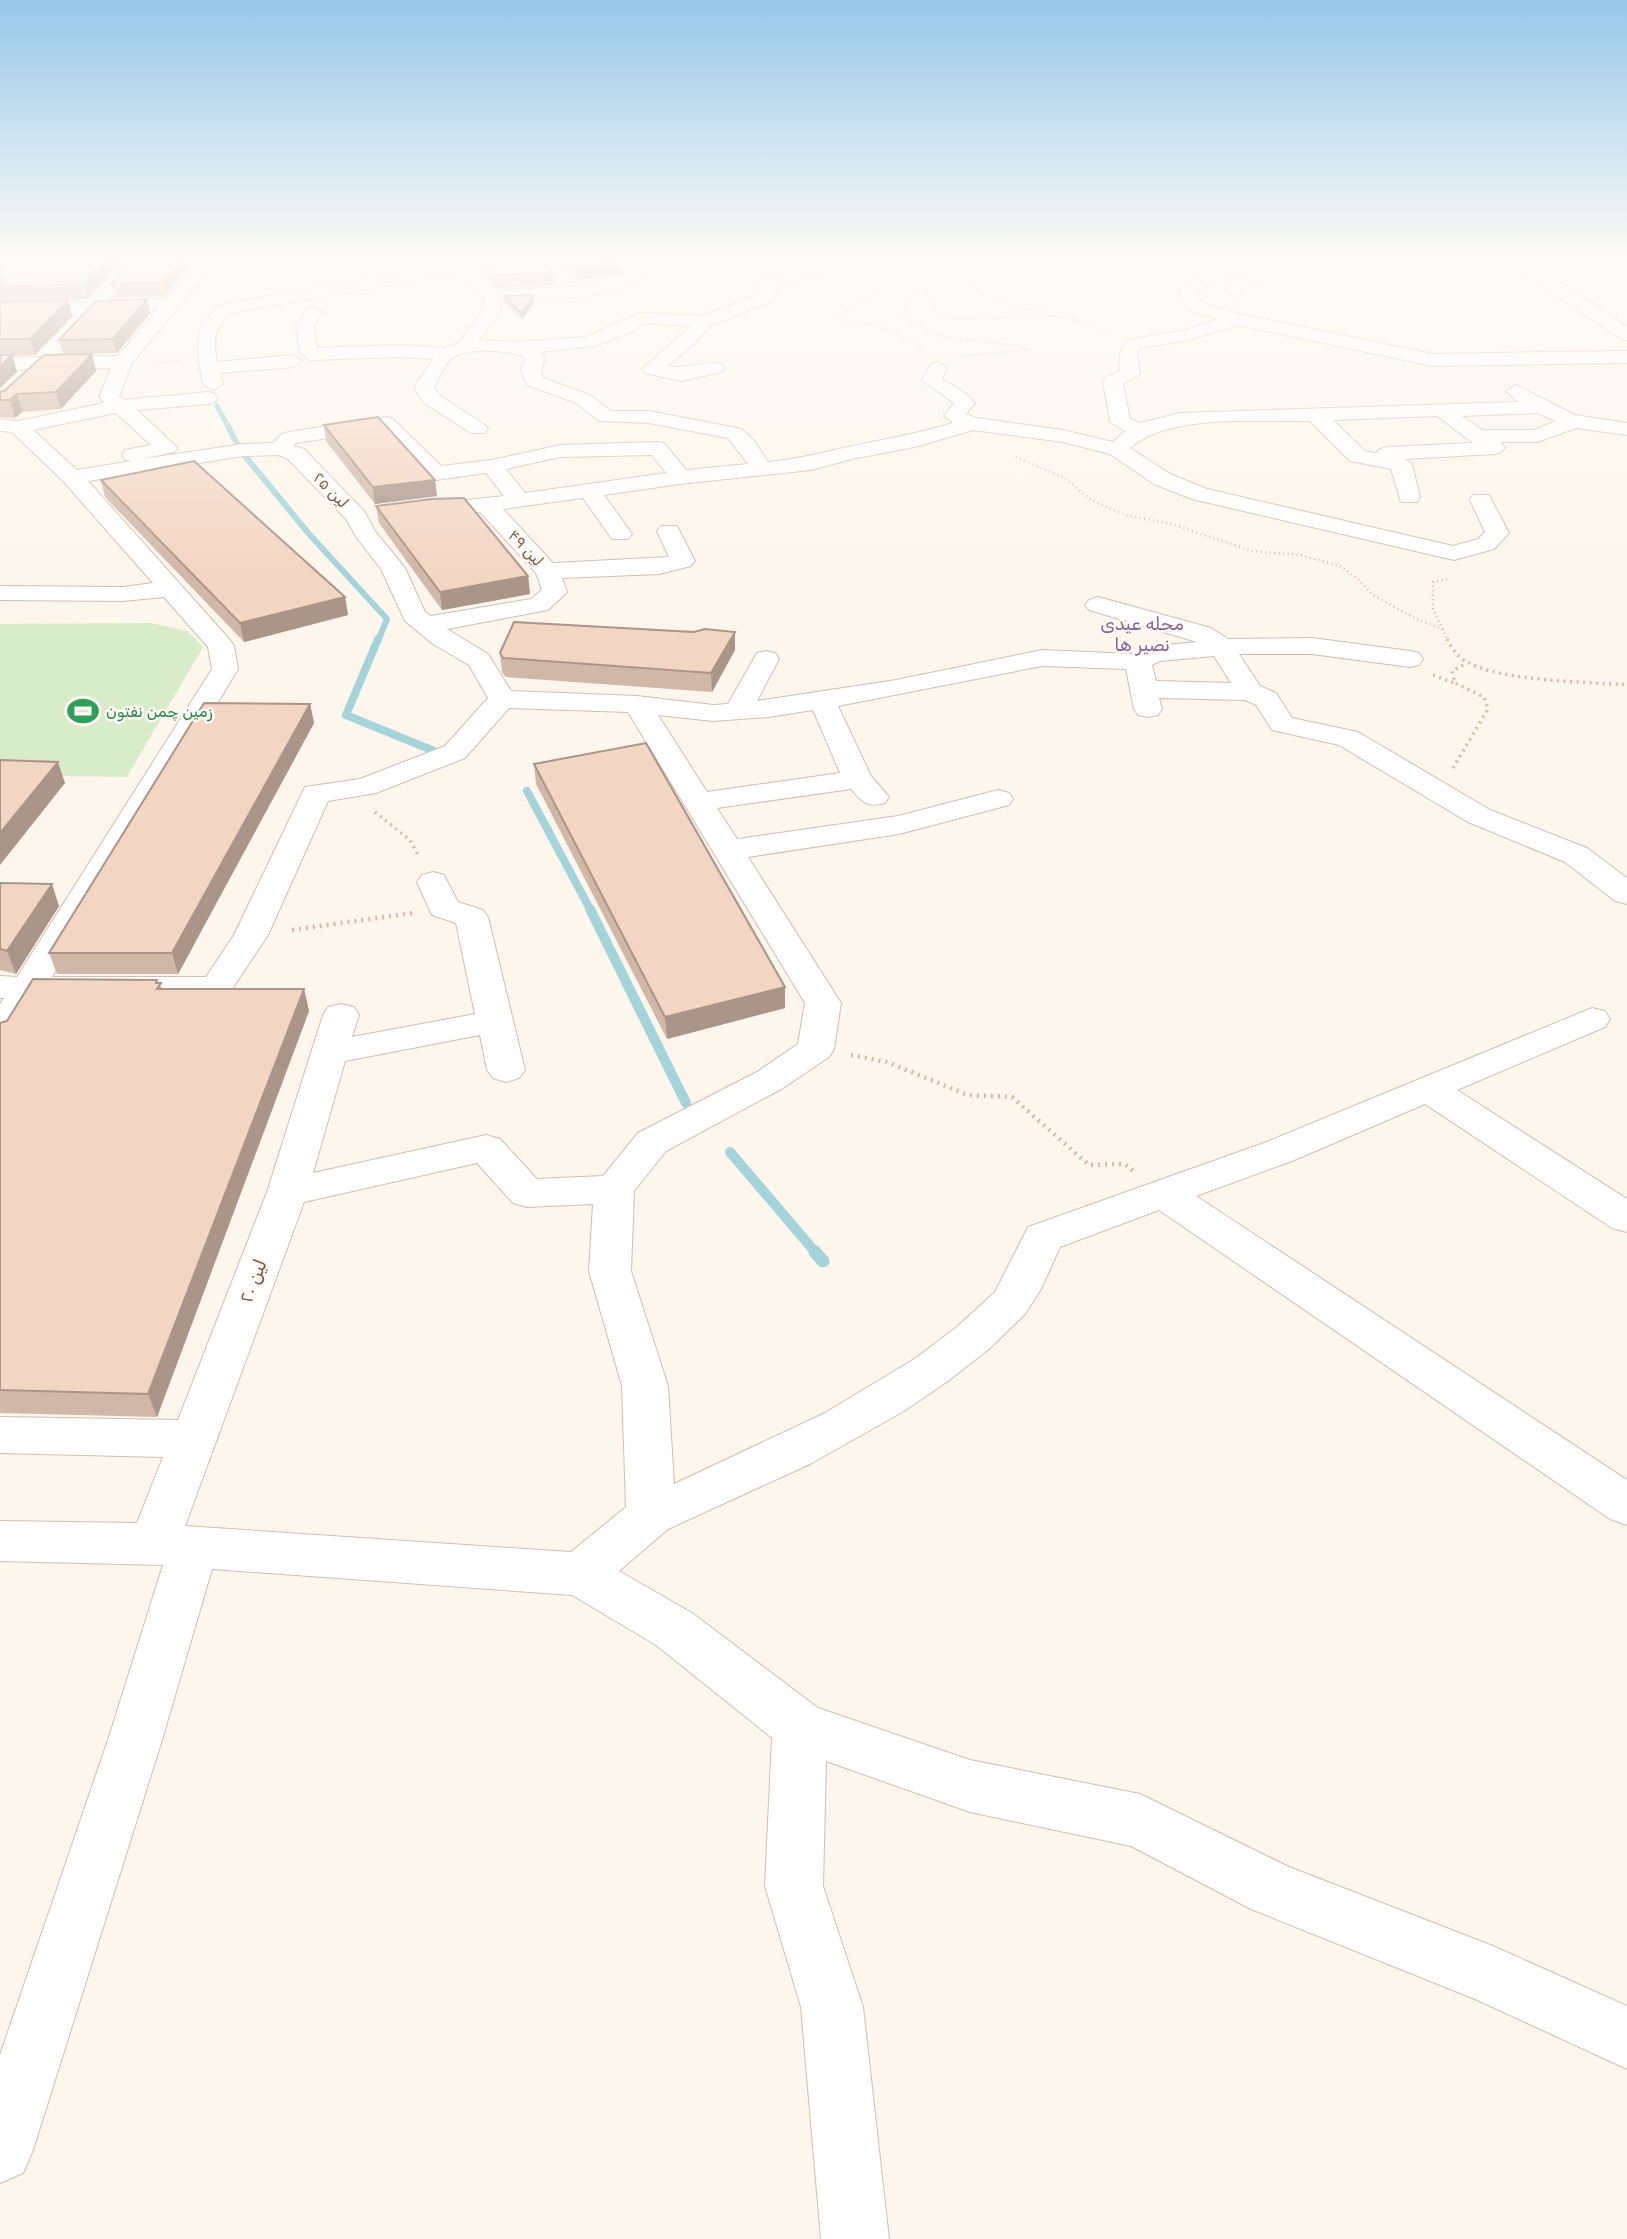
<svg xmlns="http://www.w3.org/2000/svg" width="1627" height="2239" font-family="Rubik,Vazirmatn,sans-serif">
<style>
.green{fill:#d8ecc9}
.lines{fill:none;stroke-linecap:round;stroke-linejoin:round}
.stream-far4{stroke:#a5d3da;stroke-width:5}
.stream-far3{stroke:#a5d3da;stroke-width:6}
.stream-far2{stroke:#a5d3da;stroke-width:8}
.stream-far1{stroke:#a5d3da;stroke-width:10}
.stream{stroke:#a5d3da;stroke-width:13}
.minor-casing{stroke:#d1beb0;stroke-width:2}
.path-far3{stroke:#d9b8a5;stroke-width:2;stroke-dasharray:1 2.5;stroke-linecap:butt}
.path-far2{stroke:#d9b8a5;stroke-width:2.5;stroke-dasharray:1 3.5;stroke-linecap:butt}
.path-far1{stroke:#d9b8a5;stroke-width:3.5;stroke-dasharray:2 4.5;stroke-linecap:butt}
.path{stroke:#d9b8a5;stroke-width:4.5;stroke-dasharray:2 5;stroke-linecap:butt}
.minor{fill:#fff;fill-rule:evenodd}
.wall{fill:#d1b7a8}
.shaded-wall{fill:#aa9588}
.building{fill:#f3d5c3;stroke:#aa9588;stroke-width:2}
.labels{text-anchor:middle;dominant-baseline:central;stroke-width:5;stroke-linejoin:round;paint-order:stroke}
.far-street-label{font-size:16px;fill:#7a5c4d;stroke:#fffaf3}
.far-leisure-label{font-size:16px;fill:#27864d;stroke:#fffaf3;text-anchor:start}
.far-neighbourhood-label{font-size:18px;fill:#846695;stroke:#fffaf3}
.street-label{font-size:19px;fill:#7a5c4d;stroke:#fffaf3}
</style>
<rect width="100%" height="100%" fill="#fdf6ec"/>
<polygon class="green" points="151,623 187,631 203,647 127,777 0,775 0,624"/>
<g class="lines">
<polyline class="stream-far4" points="217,406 229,428"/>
<g class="stream-far3">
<polyline points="228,426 239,448"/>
<polyline points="245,456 309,534 387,619 378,641"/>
</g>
<g class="stream-far2">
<polyline points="378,639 346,715 439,753"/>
<polyline points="527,791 591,911"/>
</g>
<g class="stream-far1">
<polyline points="590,909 686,1103"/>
<polyline points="730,1152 816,1253"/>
</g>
<polyline class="stream" points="815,1252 823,1261"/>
<defs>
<g id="minor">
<path d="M127,260H144L107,301L166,299L200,265L181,263L179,260L223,261L193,289L132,363L119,396L124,400L208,392L215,394L218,398L215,402L208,404L137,410L178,448L174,452L142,459L243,444L273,443L282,434L289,432L386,417L393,419L441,466L492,460L560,445L658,442L665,444L686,470L748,464L728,438L649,423L599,421L576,403L527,385L521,370L526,359C513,349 465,347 451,359C444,365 439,379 434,387L439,395L485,425L488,429L485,433H471L424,403L414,387L433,359L401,357L310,360L301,354L296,327L307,308L313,307L322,312L314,327L317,348L401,345L443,348L459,343L483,310V297L456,273L231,313C214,327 213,341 217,362L293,355L302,361L293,367L220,373L223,384L213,390L203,384C197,352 191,328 220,305L448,265L444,260H461L468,264L495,291L583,286L624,274L609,260H627L643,275C620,301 534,300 500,301L501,310L479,340L518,342L586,337L640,313L702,316L758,295L761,291L757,284L759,280L794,270L841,261L847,263L849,266L847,269L775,286L777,291L771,302L710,325L696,342L667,366C686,370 704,360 722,364L724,368L722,372L681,381L645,373L642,369L691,326L644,323L631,332L595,346L540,352L545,358L541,370L543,378L590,395L611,411H649L742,429L754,441L768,462C798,459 820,453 848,447C883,439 918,434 953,423L944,416L954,403L922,380L931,364L938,362L947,368L942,379L964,392L975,403L966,414L976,418L1063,430L1113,442L1125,431L1110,422L1103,381L1106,377L1120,371C1119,357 1119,352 1128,340L1185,330L1219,319L1191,311L1179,298L1182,285L1239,260H1260L1196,291L1197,297L1203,303L1240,314L1433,354L1627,351V363L1433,366L1238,325L1188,340L1140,348L1137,352L1140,374L1123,384L1130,419L1140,423L1180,413L1518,402L1506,391L1516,385L1575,415L1627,423V435L1576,428L1537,442H1500L1505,448L1501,452L1494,454L1405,459L1412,464L1420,497L1417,502H1401L1391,469L1350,461L1310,421C1258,422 1170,413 1130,448L1170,474L1207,489L1453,546L1478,539L1485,532L1470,500L1473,495H1489L1509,533L1494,549L1454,560L1192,499L1154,484L1110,454L1063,442L973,430L919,446L852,459L811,470L680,484L604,495L632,534L628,539H612L583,498L503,509L553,563L669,557L657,531L661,526H677L695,561L691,566L659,574L562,578L567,592L548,610L447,629L488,654L511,691L637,696L713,705L728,704L757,653L766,651L775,653L779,659L757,701L896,680L1042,650L1134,654L1154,646L1197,642L1089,610L1085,605L1089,600L1098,597L1211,628L1228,639L1312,638L1410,651L1419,653L1423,659L1419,665L1410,667L1312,654H1239L1260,686L1276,693L1292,718L1358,732L1490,810L1587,848L1627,878V904L1615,901L1565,862L1468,822L1339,745L1272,730L1256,705L1245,700L1159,698L1162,709L1158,715L1148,717L1138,715L1134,709L1126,669L1042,666L838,706L871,776L889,797L885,803C867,808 862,802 851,789L717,808L737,839L898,816L998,790L1009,793L1013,799L1009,805L899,834L748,857L841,1003L834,1049L829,1057L783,1088L666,1151L634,1191L631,1271L668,1386L674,1484L825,1413L916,1358L958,1326L995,1292L1028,1227L1264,1143L1592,1008L1605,1011L1610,1019L1605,1027L1457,1090L1627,1199V1232L1612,1228L1425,1104L1292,1161L1196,1196L1627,1480V1525L1610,1519L1159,1210L1060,1247L1041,1289L1025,1314L989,1349L948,1381L904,1411L810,1464L668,1529L619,1571L692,1613L818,1708L970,1760L1140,1794L1289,1867L1493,1946L1627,2006V2069L1475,1999L1251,1909L1131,1846L970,1812L826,1761L823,1886L863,2007L889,2239H821L801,2007L765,1886L772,1738L656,1645L572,1595L212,1569L162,1740L33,2150L23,2173L0,2183V2055L108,1740L163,1565L0,1561V1521L137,1523L163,1457L0,1453V1417L178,1420L267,1192L323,1015L328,1007L341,1004L354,1007L359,1015L352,1037L475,1014L456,923L432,915L417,882L422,875L433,872L444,875L458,902L483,910L488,917L525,1070L519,1078L506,1082L493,1078L487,1070L480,1035L345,1061L313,1173L486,1135L500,1139L537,1179L603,1176L638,1133L757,1072L798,1044L805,1003L628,712L509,708L465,758L376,793L328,801L268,935L228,995L216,999L39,998L13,1041L0,1044V1004L4,998H0V976L17,977L212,669L208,647L164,597L123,601L0,600V586L123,587L153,583L64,482L12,432L0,431V419L18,421L104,403L99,397L111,368L0,370V358L118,356L157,310L97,312L68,343L62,344L53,339L77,313L0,315V305L87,302ZM116,413L151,445L125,450L122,455L125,460L132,461L77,470L33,430ZM1537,413L1556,421L1534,430H1482L1462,416ZM1437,416L1473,443L1387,447L1380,449L1376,453L1365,451L1333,420ZM381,430L428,478L436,480L486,473L504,496L458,501L455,506L458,511L480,512L536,573L542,590L531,599L431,616L425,612L405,568L375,531L364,511L304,449L293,446L296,443ZM278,455L288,459L346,519L357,538L381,569L405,621L433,644L469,665L488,698L445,746L360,779L305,787L234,935L206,977H52L238,669L234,646L230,640L88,481L243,456ZM652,455L666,473L525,493L506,469L560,457ZM1214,656L1231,683L1156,681L1152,665L1160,661ZM813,710L840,773L707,792L658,715L713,721L768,717ZM477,1163L513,1203L527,1207L593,1204L589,1271L622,1386L626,1507L571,1552L185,1526L304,1202Z"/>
<polygon points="1280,260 1301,260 1244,288 1240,295 1234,296 1226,291 1231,281"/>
<polygon points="1511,260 1527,260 1627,327 1627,340 1621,339 1518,270"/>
</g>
</defs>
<use href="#minor" class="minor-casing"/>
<g class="path-far3">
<polyline points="953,260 922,283 900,317 945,337 1018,346 1029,350 959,356"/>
<polyline points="964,260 962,264 968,269 978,291 1013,307 1046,312"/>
<polyline points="863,266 929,274 866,298 837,318 882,328 925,349"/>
<polyline points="317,267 331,260"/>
<path d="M922,282C929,298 929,312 947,318C1014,324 1045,300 1111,335"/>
<polyline points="156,363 183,362"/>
</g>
<g class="path-far2">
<polyline points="1016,457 1065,478 1091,500 1125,515 1171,524 1252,551 1300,555 1340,566 1358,579 1373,595 1416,619 1445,630"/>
<polyline points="1447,579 1433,582 1433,609 1448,641"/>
</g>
<g class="path-far1">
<path d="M1447,639C1452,649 1459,659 1469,663C1507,682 1583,681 1627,685"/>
<polyline points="1433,675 1454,683"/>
<polyline points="1453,768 1488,709 1484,697 1455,683 1452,671 1467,663"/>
<polyline points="375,812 410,840 419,857"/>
</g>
<g class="path">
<polyline points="292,930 412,913"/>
<polyline points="851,1055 887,1062 968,1095 1012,1097 1089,1165 1125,1164 1133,1171"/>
</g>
<use href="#minor" class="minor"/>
</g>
<g class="wall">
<polygon points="0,260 120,260 121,263 87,299 68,300 72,316 35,355 13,356 17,372 0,388"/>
<polygon points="464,260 542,260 552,270 553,283 545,286 496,288 470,262"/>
<polygon points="554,260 618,260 619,273 577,280"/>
<polygon points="189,267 165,296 114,298 111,284"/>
<polygon points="504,296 534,302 522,320 505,303"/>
<polygon points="150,313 117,353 63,354 59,340"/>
<polygon points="92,354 96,371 61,409 22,412 15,418 0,417 0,392"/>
<polygon points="324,425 435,480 437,496 375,504 326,441"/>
<polygon points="101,480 345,597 348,615 244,642 105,497"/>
<polygon points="376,506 528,576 530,594 442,610 379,523"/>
<polygon points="735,650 712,692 506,677 502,672 500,653"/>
<polygon points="310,704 314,723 178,974 57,974 49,953"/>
<polygon points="534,764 785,1008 667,1039 536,784"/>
<polygon points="0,883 59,906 16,974 0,970"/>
<polygon points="158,983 163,989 304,989 309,1011 157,1417 0,1413 0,1023"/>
</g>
<g class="shaded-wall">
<polygon points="106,260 121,260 121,263 87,299 83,284"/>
<polygon points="181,260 188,260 189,267 165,296 162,283"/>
<polygon points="618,260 619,273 577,280 575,267"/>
<polygon points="552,270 553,283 545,286 543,273"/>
<polygon points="533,295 534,302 522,320 521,313"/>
<polygon points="147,299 150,313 117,353 113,339"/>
<polygon points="68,300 72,316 35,355 30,339"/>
<polygon points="92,354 96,371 61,409 56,392"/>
<polygon points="12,355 17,372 0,388 0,367"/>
<polygon points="17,394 22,412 15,418 10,400"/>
<polygon points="435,480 437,496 375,504 373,487"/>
<polygon points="528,576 530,594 442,610 440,592"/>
<polygon points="345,597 348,615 244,642 240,623"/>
<polygon points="735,632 735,650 712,692 711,673"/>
<polygon points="310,704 314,723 178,974 172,953"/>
<polygon points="58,762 65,783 0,865 0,833"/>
<polygon points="52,884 59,906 16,974 7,951"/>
<polygon points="785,987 785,1008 667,1039 665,1017"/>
<polygon points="304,989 309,1011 157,1417 148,1394"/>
</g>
<g class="building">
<polygon points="0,260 106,260 83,284 0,287"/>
<polygon points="133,260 181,260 162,283 111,284"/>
<polygon points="479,260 541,260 552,270 543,273 495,275"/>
<polygon points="567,260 617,260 575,267"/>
<polygon points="533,295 521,313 504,296"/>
<polygon points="147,299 113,339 59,340 96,301"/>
<polygon points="68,300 30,339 0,339 0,302"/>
<polygon points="92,354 56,392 17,394 10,400 0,400 0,392 4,391 44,355"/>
<polygon points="0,355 12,355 0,367"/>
<polygon points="378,417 435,480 373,487 324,425"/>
<polygon points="194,461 345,597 240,623 101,480"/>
<polygon points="464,498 528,576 440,592 376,506 432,499"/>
<polygon points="514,622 694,632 705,629 735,632 711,673 503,658 500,653"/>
<polygon points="204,703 310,704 172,953 49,953"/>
<polygon points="646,743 785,987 665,1017 534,764"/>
<polygon points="0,760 58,762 0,833"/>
<polygon points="0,883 52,884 7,951 0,949"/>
<polygon points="33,979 157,980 156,983 161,983 157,989 304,989 148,1394 0,1390 0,1023 7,1021"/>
</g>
<linearGradient id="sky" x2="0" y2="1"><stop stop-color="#97c7e8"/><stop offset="0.45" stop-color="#fefbf6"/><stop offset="1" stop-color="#fefbf6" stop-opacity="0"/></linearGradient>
<rect width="1627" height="573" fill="url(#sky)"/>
<defs>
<symbol id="stadium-bare" viewBox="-9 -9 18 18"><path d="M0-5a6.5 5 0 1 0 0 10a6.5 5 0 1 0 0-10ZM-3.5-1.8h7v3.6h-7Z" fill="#2e9e5b" stroke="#fffaf3" stroke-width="2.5" paint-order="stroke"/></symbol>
</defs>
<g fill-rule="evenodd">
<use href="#stadium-bare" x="61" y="689" width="44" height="44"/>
</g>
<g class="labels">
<g class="far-street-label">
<text transform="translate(331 490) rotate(46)">لین ۲۵</text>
<text transform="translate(526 548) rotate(47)">لین ۴۹</text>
</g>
<g class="far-leisure-label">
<text x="106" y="711">زمین چمن نفتون</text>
</g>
<g class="far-neighbourhood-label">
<text x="1142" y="624">محله عیدی<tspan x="1142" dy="21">نصیر ها</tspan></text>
</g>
<g class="street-label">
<text transform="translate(253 1281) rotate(-69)">لین ۲۰</text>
</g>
</g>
</svg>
